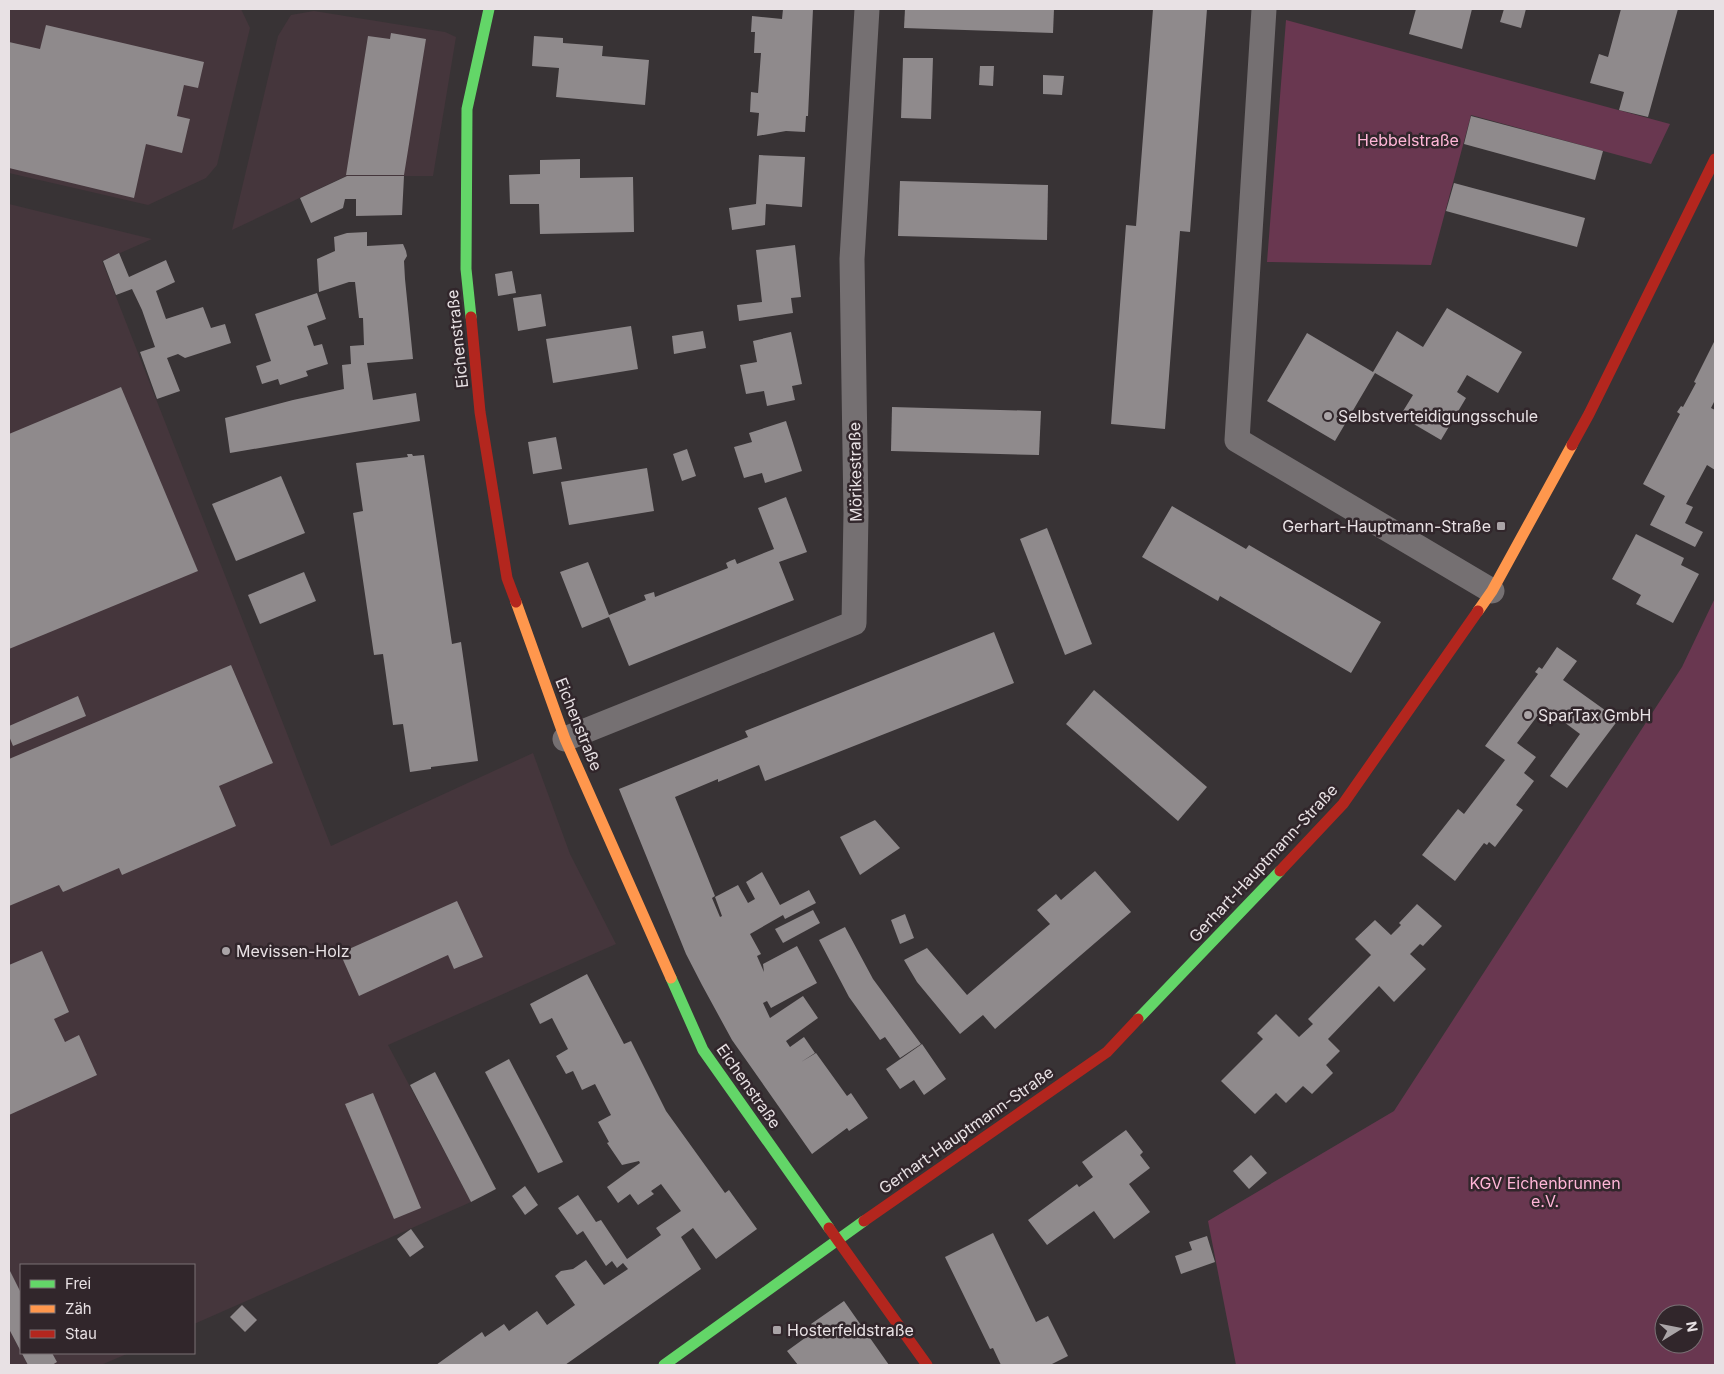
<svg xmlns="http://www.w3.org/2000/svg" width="1724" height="1374" font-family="Inter,sans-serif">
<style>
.built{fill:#45363c}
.green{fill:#693750;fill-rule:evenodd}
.building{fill:#8f8a8c}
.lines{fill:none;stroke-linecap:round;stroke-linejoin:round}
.street{stroke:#757072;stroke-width:25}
.fast{stroke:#63d668;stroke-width:11}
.slow{stroke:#ff974d;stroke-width:11}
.jam{stroke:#b3261e;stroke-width:11}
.poi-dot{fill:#aaa4a7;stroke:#31262b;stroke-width:2}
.labels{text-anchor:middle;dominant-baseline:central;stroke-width:5;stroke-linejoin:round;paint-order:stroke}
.park-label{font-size:16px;fill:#ffb6d7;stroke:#31262b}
.street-label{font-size:16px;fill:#e8e1e4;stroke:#31262b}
.poi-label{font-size:16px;fill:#e8e1e4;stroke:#31262b;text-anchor:start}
</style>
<rect width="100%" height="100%" fill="#383335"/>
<g class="built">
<polygon points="9,9 241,9 250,28 217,165 206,178 148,205 9,173"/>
<polygon points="314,11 445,32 456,37 433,176 346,176 232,230 278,36 291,15"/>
<polygon points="9,204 152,239 102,261 331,846 533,753 570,854 616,944 388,1045 471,1202 194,1324 194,1265 21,1265 21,1353 129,1353 101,1365 9,1365"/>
</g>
<g class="green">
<polygon points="1286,20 1670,124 1651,164 1471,115 1431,265 1267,262"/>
<path d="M1715,598V1365H1236L1208,1221L1394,1111L1682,667ZM1664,1314H1694V1344H1664Z"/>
</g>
<g class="building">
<polygon points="783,9 813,9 808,116 806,116 805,132 786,131 757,136 759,113 750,112 751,92 758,93 761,53 754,53 755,32 751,32 752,16 782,19"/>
<polygon points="905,9 1054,9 1053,33 904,28"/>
<polygon points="1153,9 1207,9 1190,232 1180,231 1165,429 1111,424 1126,225 1136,226"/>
<polygon points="1416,9 1472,9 1462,49 1409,34"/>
<polygon points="1504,9 1526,9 1521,28 1500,22"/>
<polygon points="1621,9 1678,9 1648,117 1619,110 1624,92 1590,83 1599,54 1608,57"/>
<polygon points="46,25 204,62 198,88 184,85 177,116 190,119 182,153 146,144 134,198 9,168 9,42 40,49"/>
<polygon points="391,33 426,39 404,175 346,175 368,36 390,39"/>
<polygon points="534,36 563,38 563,43 603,46 602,56 649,60 645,105 556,97 559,68 532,66"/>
<polygon points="903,58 933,58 931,119 901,118"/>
<polygon points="980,66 994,66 993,86 979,85"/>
<polygon points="1043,75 1064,76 1062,95 1043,94"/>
<polygon points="1471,116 1603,151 1595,180 1464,144"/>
<polygon points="759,155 805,157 802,207 766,204 765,225 732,230 729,208 756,204"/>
<polygon points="580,159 580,178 633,177 634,232 540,234 539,204 510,204 509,175 540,174 540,160"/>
<polygon points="347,176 404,176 402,215 356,216 356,199 345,199 343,208 311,223 300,198"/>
<polygon points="900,181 1048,185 1047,240 898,236"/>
<polygon points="1454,183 1585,218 1577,247 1446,211"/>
<polygon points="367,232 367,246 403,244 406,251 407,256 404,261 405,279 413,359 367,363 373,400 416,393 420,421 230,453 225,418 293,400 344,389 342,365 351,364 350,346 364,345 363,318 359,318 355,282 349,282 319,292 317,259 335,251 334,237 347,233"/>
<polygon points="795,245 801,297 791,298 793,313 739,321 737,305 762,302 756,250"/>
<polygon points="119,253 129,277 166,260 175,282 156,291 166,319 203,307 211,328 225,324 231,343 185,358 178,354 167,358 180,391 157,399 140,352 155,347 142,310 132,289 116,295 103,261"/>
<polygon points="512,271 516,293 498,296 495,274"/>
<polygon points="317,293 326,319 307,326 314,346 322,344 328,364 306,371 308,376 280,385 278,379 262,384 256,366 271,361 255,314"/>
<polygon points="541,294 546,326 518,331 513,298"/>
<polygon points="1447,308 1522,352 1498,393 1467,375 1457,392 1466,398 1441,440 1400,416 1413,395 1375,373 1335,441 1267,401 1307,333 1373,372 1397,331 1423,347"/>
<polygon points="631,326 638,369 553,383 546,339"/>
<polygon points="703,331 706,348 674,354 672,336"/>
<polygon points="791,332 802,384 792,386 795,400 767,406 764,391 746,394 740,365 757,362 753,341"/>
<polygon points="1715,340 1715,400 1711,408 1715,410 1715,470 1707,465 1686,504 1693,507 1685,523 1703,532 1695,547 1650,525 1665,496 1643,484 1680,414 1677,412 1681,406 1683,407 1696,383 1694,382"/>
<polygon points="121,387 198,571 9,649 9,434"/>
<polygon points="892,407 1041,411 1039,455 891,451"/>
<polygon points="786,421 802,471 765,483 762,473 744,478 734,447 752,442 749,433"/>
<polygon points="556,437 562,469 533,474 528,442"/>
<polygon points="687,449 696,476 682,481 673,454"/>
<polygon points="407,454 412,454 413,456 424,455 452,644 461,642 478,761 431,767 431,769 410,772 403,724 393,725 383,654 374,655 353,513 363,511 356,463 408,457"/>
<polygon points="647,468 654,511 569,525 561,482"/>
<polygon points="281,476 305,533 236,561 212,504"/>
<polygon points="786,497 807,552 779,562 794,600 629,666 609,617 582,628 560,572 588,562 609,615 646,600 644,595 654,592 655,597 728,568 726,563 730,561 735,559 737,564 774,549 758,508"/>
<polygon points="1172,506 1246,549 1249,545 1381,622 1351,673 1220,596 1218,601 1142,557"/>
<polygon points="1047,528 1092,644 1065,655 1020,539"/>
<polygon points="1636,534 1684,558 1681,565 1699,574 1673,623 1636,604 1641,595 1612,579"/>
<polygon points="304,572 316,601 260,624 248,595"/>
<polygon points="994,632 1014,683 765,781 759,765 718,782 718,779 675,797 715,896 712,898 720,917 722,916 715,897 738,885 748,903 755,899 746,882 762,872 780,905 809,890 816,903 785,919 783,915 750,934 761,954 757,956 764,972 763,964 797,946 817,983 771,1008 767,1001 763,1003 770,1018 803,996 818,1018 786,1041 790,1047 804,1037 815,1053 801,1062 816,1053 847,1096 851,1093 868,1118 849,1131 847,1128 812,1154 732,1040 702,985 686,954 619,789 748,737 745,731"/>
<polygon points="1557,647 1577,661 1563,680 1609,713 1610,711 1616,716 1615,718 1618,720 1567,788 1550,776 1580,734 1544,707 1517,743 1536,757 1524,773 1534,781 1516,805 1523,810 1495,847 1489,842 1487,845 1484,843 1455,881 1422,855 1458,809 1464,814 1505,760 1485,746 1538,674 1535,672 1539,667 1542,669"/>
<polygon points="231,665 273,763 219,786 236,826 122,875 119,868 63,892 59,885 9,906 9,759"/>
<polygon points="1094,690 1207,787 1178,821 1066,724"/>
<polygon points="78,696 86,716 13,746 9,736 9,726"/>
<polygon points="875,820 900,848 860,875 840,837"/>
<polygon points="1095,871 1131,912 995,1029 983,1015 960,1034 917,982 904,960 927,948 967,995 1050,924 1037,910 1056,894 1061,900"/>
<polygon points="457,901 483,957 454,969 448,955 359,996 340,953"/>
<polygon points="1417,904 1442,926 1423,946 1420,944 1410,954 1426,969 1394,1002 1379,986 1328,1039 1340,1051 1326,1065 1333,1073 1312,1094 1303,1086 1286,1103 1276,1093 1255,1114 1221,1081 1263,1039 1257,1033 1276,1014 1299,1037 1313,1024 1308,1019 1371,955 1355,939 1375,920 1391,935 1401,925 1399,923"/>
<polygon points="813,910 820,923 783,943 775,929"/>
<polygon points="905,914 914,938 900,944 891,920"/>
<polygon points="845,927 873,979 921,1044 900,1058 885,1037 880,1040 849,997 819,940"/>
<polygon points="42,951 69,1012 54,1019 65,1042 79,1035 97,1075 9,1115 9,965"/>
<polygon points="587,974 624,1044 631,1041 666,1111 725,1193 729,1190 757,1229 716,1259 693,1228 681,1237 701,1269 565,1365 436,1365 482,1332 485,1337 504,1324 509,1331 537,1311 547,1325 575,1305 555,1276 561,1271 573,1269 586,1260 604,1285 628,1269 623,1263 617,1268 612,1261 606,1266 583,1231 577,1235 558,1208 578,1195 596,1222 601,1220 627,1259 661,1235 656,1228 681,1211 661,1184 651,1191 654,1194 638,1205 630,1194 618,1203 607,1187 640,1163 639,1161 622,1165 607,1143 609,1142 598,1122 611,1115 595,1084 582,1090 573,1071 566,1074 556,1056 568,1049 552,1018 540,1024 530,1004"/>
<polygon points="922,1044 946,1079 924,1095 914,1080 900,1089 886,1069"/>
<polygon points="509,1059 563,1162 538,1173 485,1072"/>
<polygon points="435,1072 496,1189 471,1202 410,1085"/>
<polygon points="373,1093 421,1208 394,1219 345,1104"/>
<polygon points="1126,1130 1143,1152 1140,1155 1150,1168 1129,1184 1150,1212 1114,1239 1094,1211 1047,1245 1028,1220 1077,1184 1079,1187 1093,1177 1082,1162"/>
<polygon points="1251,1155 1267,1173 1249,1189 1233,1171"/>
<polygon points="525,1186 538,1205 525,1215 512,1196"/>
<polygon points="411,1229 424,1247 410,1257 397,1239"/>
<polygon points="993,1233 1036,1322 1048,1316 1068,1356 1052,1364 1053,1365 1001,1365 993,1348 990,1349 945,1257"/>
<polygon points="1207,1236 1215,1262 1181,1274 1175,1256 1192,1250 1189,1242"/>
<polygon points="9,1269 21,1293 21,1353 52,1353 57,1362 52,1365 28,1365 9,1329"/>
<polygon points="844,1301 889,1365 798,1365 787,1351 816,1330 811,1324"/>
<polygon points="242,1305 257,1320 245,1332 230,1317"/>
</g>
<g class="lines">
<g class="street">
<polyline points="1264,9 1237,440 1492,591"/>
<polyline points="565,739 854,623 856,513 852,259 867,9"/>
</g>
<g class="fast">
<polyline points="471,317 466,269 467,109 489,9"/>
<polyline points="671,978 703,1050 829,1228"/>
<polyline points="1138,1019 1280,871"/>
<polyline points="664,1365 864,1221"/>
</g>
<g class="slow">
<polyline points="516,602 565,739 671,978"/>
<polyline points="1478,611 1492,591 1572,445"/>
</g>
<g class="jam">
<polyline points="471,317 480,412 507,578 516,602"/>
<polyline points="1572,445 1589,414 1715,159"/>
<polyline points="1280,871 1343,804 1478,611"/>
<polyline points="864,1221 1107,1052 1138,1019"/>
<polyline points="829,1228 927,1365"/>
</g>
</g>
<g class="poi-dot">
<circle cx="1328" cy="416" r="5"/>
<rect x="1496" y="521" width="10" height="10" rx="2.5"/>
<circle cx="1528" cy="715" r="5"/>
<circle cx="226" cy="951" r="5"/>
<rect x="772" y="1325" width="10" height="10" rx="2.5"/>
</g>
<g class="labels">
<g class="park-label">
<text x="1408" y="140">Hebbelstraße</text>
<text x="1545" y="1183">KGV Eichenbrunnen<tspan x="1545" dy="18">e.V.</tspan></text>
</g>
<g class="street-label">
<text transform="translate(457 339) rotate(-96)">Eichenstraße</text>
<text transform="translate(855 472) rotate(-91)">Mörikestraße</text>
<text transform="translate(579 724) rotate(68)">Eichenstraße</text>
<text transform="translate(1263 863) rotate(-47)">Gerhart-Hauptmann-Straße</text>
<text transform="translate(749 1086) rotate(55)">Eichenstraße</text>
<text transform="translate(966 1130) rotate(-35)">Gerhart-Hauptmann-Straße</text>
</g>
<g class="poi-label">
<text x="1338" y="416">Selbstverteidigungsschule</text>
<text x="1491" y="526" text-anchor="end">Gerhart-Hauptmann-Straße</text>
<text x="1538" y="715">SparTax GmbH</text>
<text x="236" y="951">Mevissen-Holz</text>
<text x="787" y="1330">Hosterfeldstraße</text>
</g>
</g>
<rect width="1724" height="1374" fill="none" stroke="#e8e1e4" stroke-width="20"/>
<rect x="20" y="1264" width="175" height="90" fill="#31262b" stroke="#7a7175"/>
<rect x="30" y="1280" width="25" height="8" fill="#63d668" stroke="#7a7175"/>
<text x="65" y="1289" font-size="15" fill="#e8e1e4">Frei</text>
<rect x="30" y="1305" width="25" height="8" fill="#ff974d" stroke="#7a7175"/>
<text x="65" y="1314" font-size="15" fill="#e8e1e4">Zäh</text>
<rect x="30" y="1330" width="25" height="8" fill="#b3261e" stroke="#7a7175"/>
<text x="65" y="1339" font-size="15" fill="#e8e1e4">Stau</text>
<g transform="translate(1679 1329) rotate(80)"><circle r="24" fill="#31262b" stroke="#7a7175"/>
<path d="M0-4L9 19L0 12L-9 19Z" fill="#aaa4a7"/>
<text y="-8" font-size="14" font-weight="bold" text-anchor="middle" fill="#e8e1e4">N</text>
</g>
</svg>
